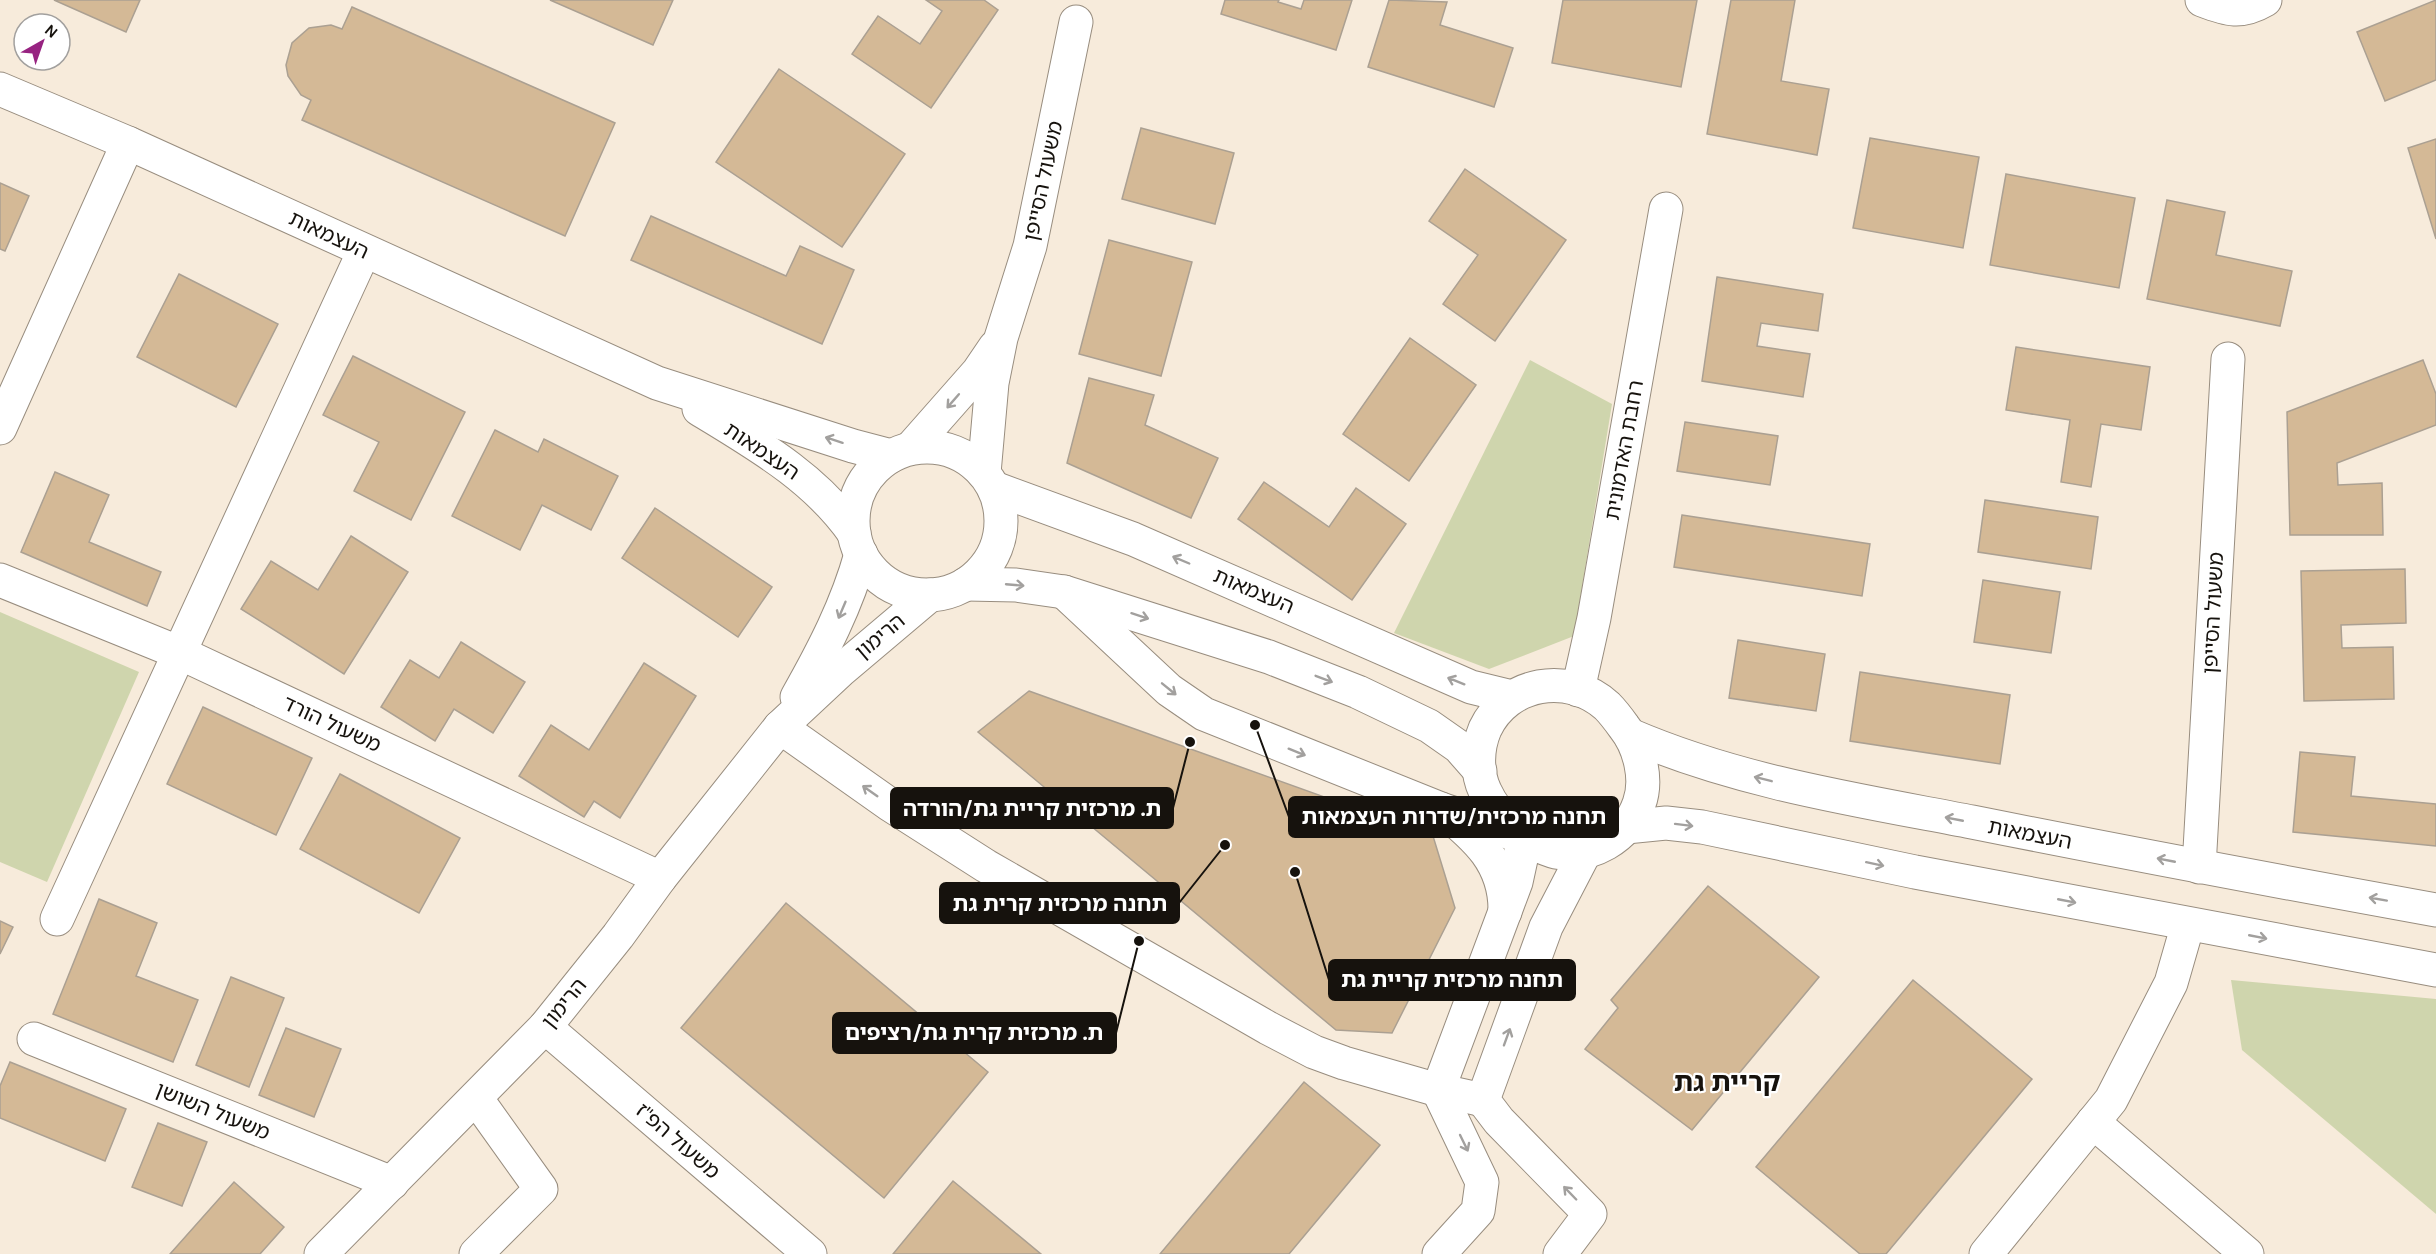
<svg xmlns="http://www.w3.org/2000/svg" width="2436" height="1254" font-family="Karla,'Noto Sans Hebrew',sans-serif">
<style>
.green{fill:#cfd5ad}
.building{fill:#d4b996;stroke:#aba092;stroke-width:1.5}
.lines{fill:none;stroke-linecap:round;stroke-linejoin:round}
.minor-casing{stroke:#988d7f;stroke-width:35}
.minor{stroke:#fff;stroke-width:33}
.oneway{stroke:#a2a09e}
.labels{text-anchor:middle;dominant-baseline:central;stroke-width:4.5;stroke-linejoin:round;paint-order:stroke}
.street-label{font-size:21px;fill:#16120d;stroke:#fff}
.district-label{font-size:27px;font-weight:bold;fill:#16120d;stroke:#fff}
.leader{fill:none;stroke:#16120d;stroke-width:2}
.callout-dot{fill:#16120d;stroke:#fff;stroke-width:2}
.callout{fill:#16120d;stroke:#16120d;stroke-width:2}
.callout-label{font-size:22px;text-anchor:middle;font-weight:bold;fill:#fff}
</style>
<rect width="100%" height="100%" fill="#f7ebdb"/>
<g class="green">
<polygon points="1530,360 1612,404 1574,636 1489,669 1394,633"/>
<polygon points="0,612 139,672 47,882 0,862"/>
<polygon points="2231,980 2436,999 2436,1214 2242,1050"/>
</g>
<g class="building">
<polygon points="54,0 140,0 126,32"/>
<polygon points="550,0 673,0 653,45"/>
<polygon points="926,0 984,0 998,10 931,108 852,54 878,16 920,44 942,11"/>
<polygon points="1225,0 1279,0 1278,2 1301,9 1304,0 1352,0 1336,50 1221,14"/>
<polygon points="1389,0 1447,2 1440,25 1513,48 1494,107 1368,67"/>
<polygon points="1563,0 1697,0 1681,87 1552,63"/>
<polygon points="1731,0 1795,0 1781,81 1829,89 1817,155 1707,134"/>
<polygon points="2436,0 2436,80 2385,101 2357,32"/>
<polygon points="352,7 615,123 565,236 302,120 311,100 301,95 288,76 286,65 292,43 309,28 331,25 342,29"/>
<polygon points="779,69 905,154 842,247 716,162"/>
<polygon points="1141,128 1234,153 1215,224 1122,199"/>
<polygon points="1870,138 1979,157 1963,248 1853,228"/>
<polygon points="2436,139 2436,239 2408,148"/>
<polygon points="1465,169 1566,240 1495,341 1443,304 1478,255 1429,221"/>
<polygon points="2006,174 2135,198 2119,288 1990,265"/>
<polygon points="0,183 29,196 5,251 0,249"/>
<polygon points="2167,200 2225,212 2216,255 2292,271 2280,326 2147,299"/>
<polygon points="651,216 786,276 800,246 854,270 822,344 631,260"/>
<polygon points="1109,240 1192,262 1161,376 1079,354"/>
<polygon points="179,274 278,324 236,407 137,357"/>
<polygon points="1717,277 1823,294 1818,331 1761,323 1757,346 1810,354 1803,397 1702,381"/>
<polygon points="1410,338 1476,385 1409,481 1343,434"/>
<polygon points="2016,347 2150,367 2141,430 2101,424 2091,487 2061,482 2070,420 2006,410"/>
<polygon points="353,356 465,412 411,520 354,491 379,442 323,415"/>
<polygon points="2423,360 2436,394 2436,425 2337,463 2338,485 2382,483 2383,535 2290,535 2287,412"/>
<polygon points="1089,378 1154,395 1145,425 1218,458 1191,518 1067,463"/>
<polygon points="1685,422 1778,436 1770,485 1677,471"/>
<polygon points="495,430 538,452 544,439 618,476 591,530 542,505 520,550 452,516"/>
<polygon points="55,472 109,495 89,542 161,572 147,606 21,552"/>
<polygon points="1264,482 1329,527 1356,488 1406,524 1352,600 1238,519"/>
<polygon points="1985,500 2098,517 2091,569 1978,552"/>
<polygon points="655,508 772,587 738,637 622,558"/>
<polygon points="1682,515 1870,544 1862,596 1674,567"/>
<polygon points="351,536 408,572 344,674 241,609 271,561 318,590"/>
<polygon points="2405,569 2406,623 2341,625 2342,648 2393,647 2394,699 2304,701 2301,571"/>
<polygon points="1983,580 2060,592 2051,653 1974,642"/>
<polygon points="1738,640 1825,654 1816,711 1729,698"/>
<polygon points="461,642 525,682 493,733 454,709 435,741 381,707 410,660 439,678"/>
<polygon points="644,663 696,696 620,818 594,801 584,817 519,776 551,725 589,750"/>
<polygon points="1860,672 2010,695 2000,764 1850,741"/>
<polygon points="1029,691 1433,836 1455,908 1392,1033 1336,1030 978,732"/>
<polygon points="203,707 312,758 276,835 167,784"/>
<polygon points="2300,752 2355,757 2351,796 2436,804 2436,846 2293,832"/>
<polygon points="340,774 460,838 419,913 300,849"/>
<polygon points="1708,886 1819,977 1692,1130 1585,1049 1618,1008 1611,1000"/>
<polygon points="99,899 157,923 136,976 198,1000 173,1062 53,1014"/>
<polygon points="786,903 988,1072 884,1198 681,1028"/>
<polygon points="0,921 13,927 0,954"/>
<polygon points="231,977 284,998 249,1087 196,1065"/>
<polygon points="1913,980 2032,1079 1886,1254 1860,1254 1756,1167"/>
<polygon points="286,1028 341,1049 314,1117 259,1095"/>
<polygon points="10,1062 126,1109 105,1161 0,1118 0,1086"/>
<polygon points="1304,1082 1380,1145 1289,1254 1160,1254"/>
<polygon points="158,1123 207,1142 182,1206 132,1187"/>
<polygon points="953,1181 1041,1254 893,1254"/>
<polygon points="234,1182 284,1227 260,1254 170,1254"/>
</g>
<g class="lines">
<defs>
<g id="minor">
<path d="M2202,0C2228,10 2241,14 2265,0"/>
<polyline points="0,89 128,143 657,383 853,446 891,456"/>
<path d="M699,409C756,444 815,477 854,533"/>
<polyline points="0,428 128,143"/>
<circle cx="927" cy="521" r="74"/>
<polyline points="911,448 978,372 995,347"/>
<polyline points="984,473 992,383 1001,338 1030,246 1076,22"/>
<polyline points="994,488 1133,539 1471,687 1512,697"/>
<polyline points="0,580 180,653 660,878"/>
<polyline points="966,584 1016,585 1064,592 1269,657 1358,692 1429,726 1459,747 1480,771"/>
<path d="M1064,592L1169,690L1204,714L1441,809C1476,837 1506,863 1505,912"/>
<polyline points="1578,690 1594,618 1666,209"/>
<path d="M797,697C823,651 847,605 861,554"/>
<polyline points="780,727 889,804 986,866 1268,1028 1314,1052 1344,1063 1438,1090 1483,1100"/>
<path d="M1630,735C1739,782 1857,800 1972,822C2127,853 2281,882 2436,910"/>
<polyline points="1626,827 1666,823 1702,827 1915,872 2436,970"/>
<polyline points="2199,867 2228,359"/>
<polyline points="57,919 364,251"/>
<polyline points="545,1027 810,1254"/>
<polyline points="34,1039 392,1183"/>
<polyline points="476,1098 541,1189 476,1254"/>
<polyline points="2093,1122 2247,1254"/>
<polyline points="321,1254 545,1027 618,936 660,878 780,727 840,671 930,595"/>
<path d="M1439,1254L1478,1211L1482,1182L1438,1090L1516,882L1521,859V837C1507,824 1493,809 1485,791C1476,772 1477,748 1485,729C1507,682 1568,671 1607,706C1613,712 1619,720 1624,727C1640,747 1648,780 1639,804C1627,838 1591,859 1556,852C1542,849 1531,841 1518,836C1493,826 1467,818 1441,809"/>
<polyline points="1560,1254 1590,1214 1499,1121 1483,1100 1546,927 1585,852"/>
<polyline points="1986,1254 2111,1100 2171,983 2188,924"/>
</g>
</defs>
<use href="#minor" class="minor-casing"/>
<use href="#minor" class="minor"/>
</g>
<defs><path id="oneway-shaft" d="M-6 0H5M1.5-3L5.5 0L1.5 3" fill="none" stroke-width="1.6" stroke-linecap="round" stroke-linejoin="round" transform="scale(1.5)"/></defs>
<g class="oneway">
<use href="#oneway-shaft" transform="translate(953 401) rotate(131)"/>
<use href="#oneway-shaft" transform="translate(834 440) rotate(-162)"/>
<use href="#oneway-shaft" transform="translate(1181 560) rotate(-157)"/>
<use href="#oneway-shaft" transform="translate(1015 585) rotate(5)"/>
<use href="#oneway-shaft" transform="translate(842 610) rotate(113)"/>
<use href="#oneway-shaft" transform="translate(1140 616) rotate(18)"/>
<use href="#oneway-shaft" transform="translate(1324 679) rotate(21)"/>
<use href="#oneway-shaft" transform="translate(1456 681) rotate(-158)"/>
<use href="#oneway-shaft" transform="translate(1169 689) rotate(39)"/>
<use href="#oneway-shaft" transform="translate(1297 752) rotate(22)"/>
<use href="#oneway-shaft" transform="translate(1763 779) rotate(-166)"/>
<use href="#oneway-shaft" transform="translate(870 791) rotate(-145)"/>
<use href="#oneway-shaft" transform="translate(1954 819) rotate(-169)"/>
<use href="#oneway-shaft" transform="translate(1684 825) rotate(7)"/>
<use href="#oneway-shaft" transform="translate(2166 860) rotate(-169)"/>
<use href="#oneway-shaft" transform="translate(1875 864) rotate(12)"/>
<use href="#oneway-shaft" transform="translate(2378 899) rotate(-170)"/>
<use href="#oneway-shaft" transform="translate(2067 901) rotate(11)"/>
<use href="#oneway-shaft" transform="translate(2258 937) rotate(11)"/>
<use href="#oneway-shaft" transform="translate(1507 1037) rotate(-70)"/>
<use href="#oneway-shaft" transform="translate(1464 1143) rotate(64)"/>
<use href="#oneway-shaft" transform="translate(1570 1193) rotate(-134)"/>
</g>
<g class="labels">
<g class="street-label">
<text transform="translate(1043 181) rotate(-78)">משעול הסייפן</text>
<text transform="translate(329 235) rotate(25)">העצמאות</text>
<text transform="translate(1624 450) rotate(-80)">רחבת האדמונית</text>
<text transform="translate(762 451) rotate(34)">העצמאות</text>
<text transform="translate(1254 591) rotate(23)">העצמאות</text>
<text transform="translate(2213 613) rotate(-87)">משעול הסייפן</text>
<text transform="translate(880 636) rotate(-40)">הרימון</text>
<text transform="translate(332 724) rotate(25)">משעול הורד</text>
<text transform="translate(2030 834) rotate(11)">העצמאות</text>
<text transform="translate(564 1003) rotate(-51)">הרימון</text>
<text transform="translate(213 1111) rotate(22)">משעול השושן</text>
<text transform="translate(678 1141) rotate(41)">משעול הפ"ז</text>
</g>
<g class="district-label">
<text x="1727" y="1082">קריית גת</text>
</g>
</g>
<path class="leader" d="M1190 742L1173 808M1255 725L1289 817M1225 845L1179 903M1295 872L1329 980M1139 941L1116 1033"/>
<g class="callout-dot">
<circle cx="1190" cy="742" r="6"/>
<circle cx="1255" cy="725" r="6"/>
<circle cx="1225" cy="845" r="6"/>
<circle cx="1295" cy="872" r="6"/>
<circle cx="1139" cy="941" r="6"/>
</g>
<g class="callout">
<rect x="891" y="788" width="282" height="40" rx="6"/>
<rect x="1289" y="797" width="329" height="40" rx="6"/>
<rect x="940" y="883" width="239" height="40" rx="6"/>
<rect x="1329" y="960" width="246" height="40" rx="6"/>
<rect x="833" y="1013" width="283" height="40" rx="6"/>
</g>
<g class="callout-label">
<text x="1032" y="816">ת. מרכזית קריית גת/הורדה</text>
<text x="1454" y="824">תחנה מרכזית/שדרות העצמאות</text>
<text x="1060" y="911">תחנה מרכזית קרית גת</text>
<text x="1452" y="987">תחנה מרכזית קריית גת</text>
<text x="974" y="1040">ת. מרכזית קרית גת/רציפים</text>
</g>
<g transform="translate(42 42) rotate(40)"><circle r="28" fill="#ffffff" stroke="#a2a09e" stroke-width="1.5"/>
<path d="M0-4.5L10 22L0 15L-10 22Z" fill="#972381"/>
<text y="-9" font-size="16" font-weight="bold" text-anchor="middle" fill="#16120d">N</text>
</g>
</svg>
